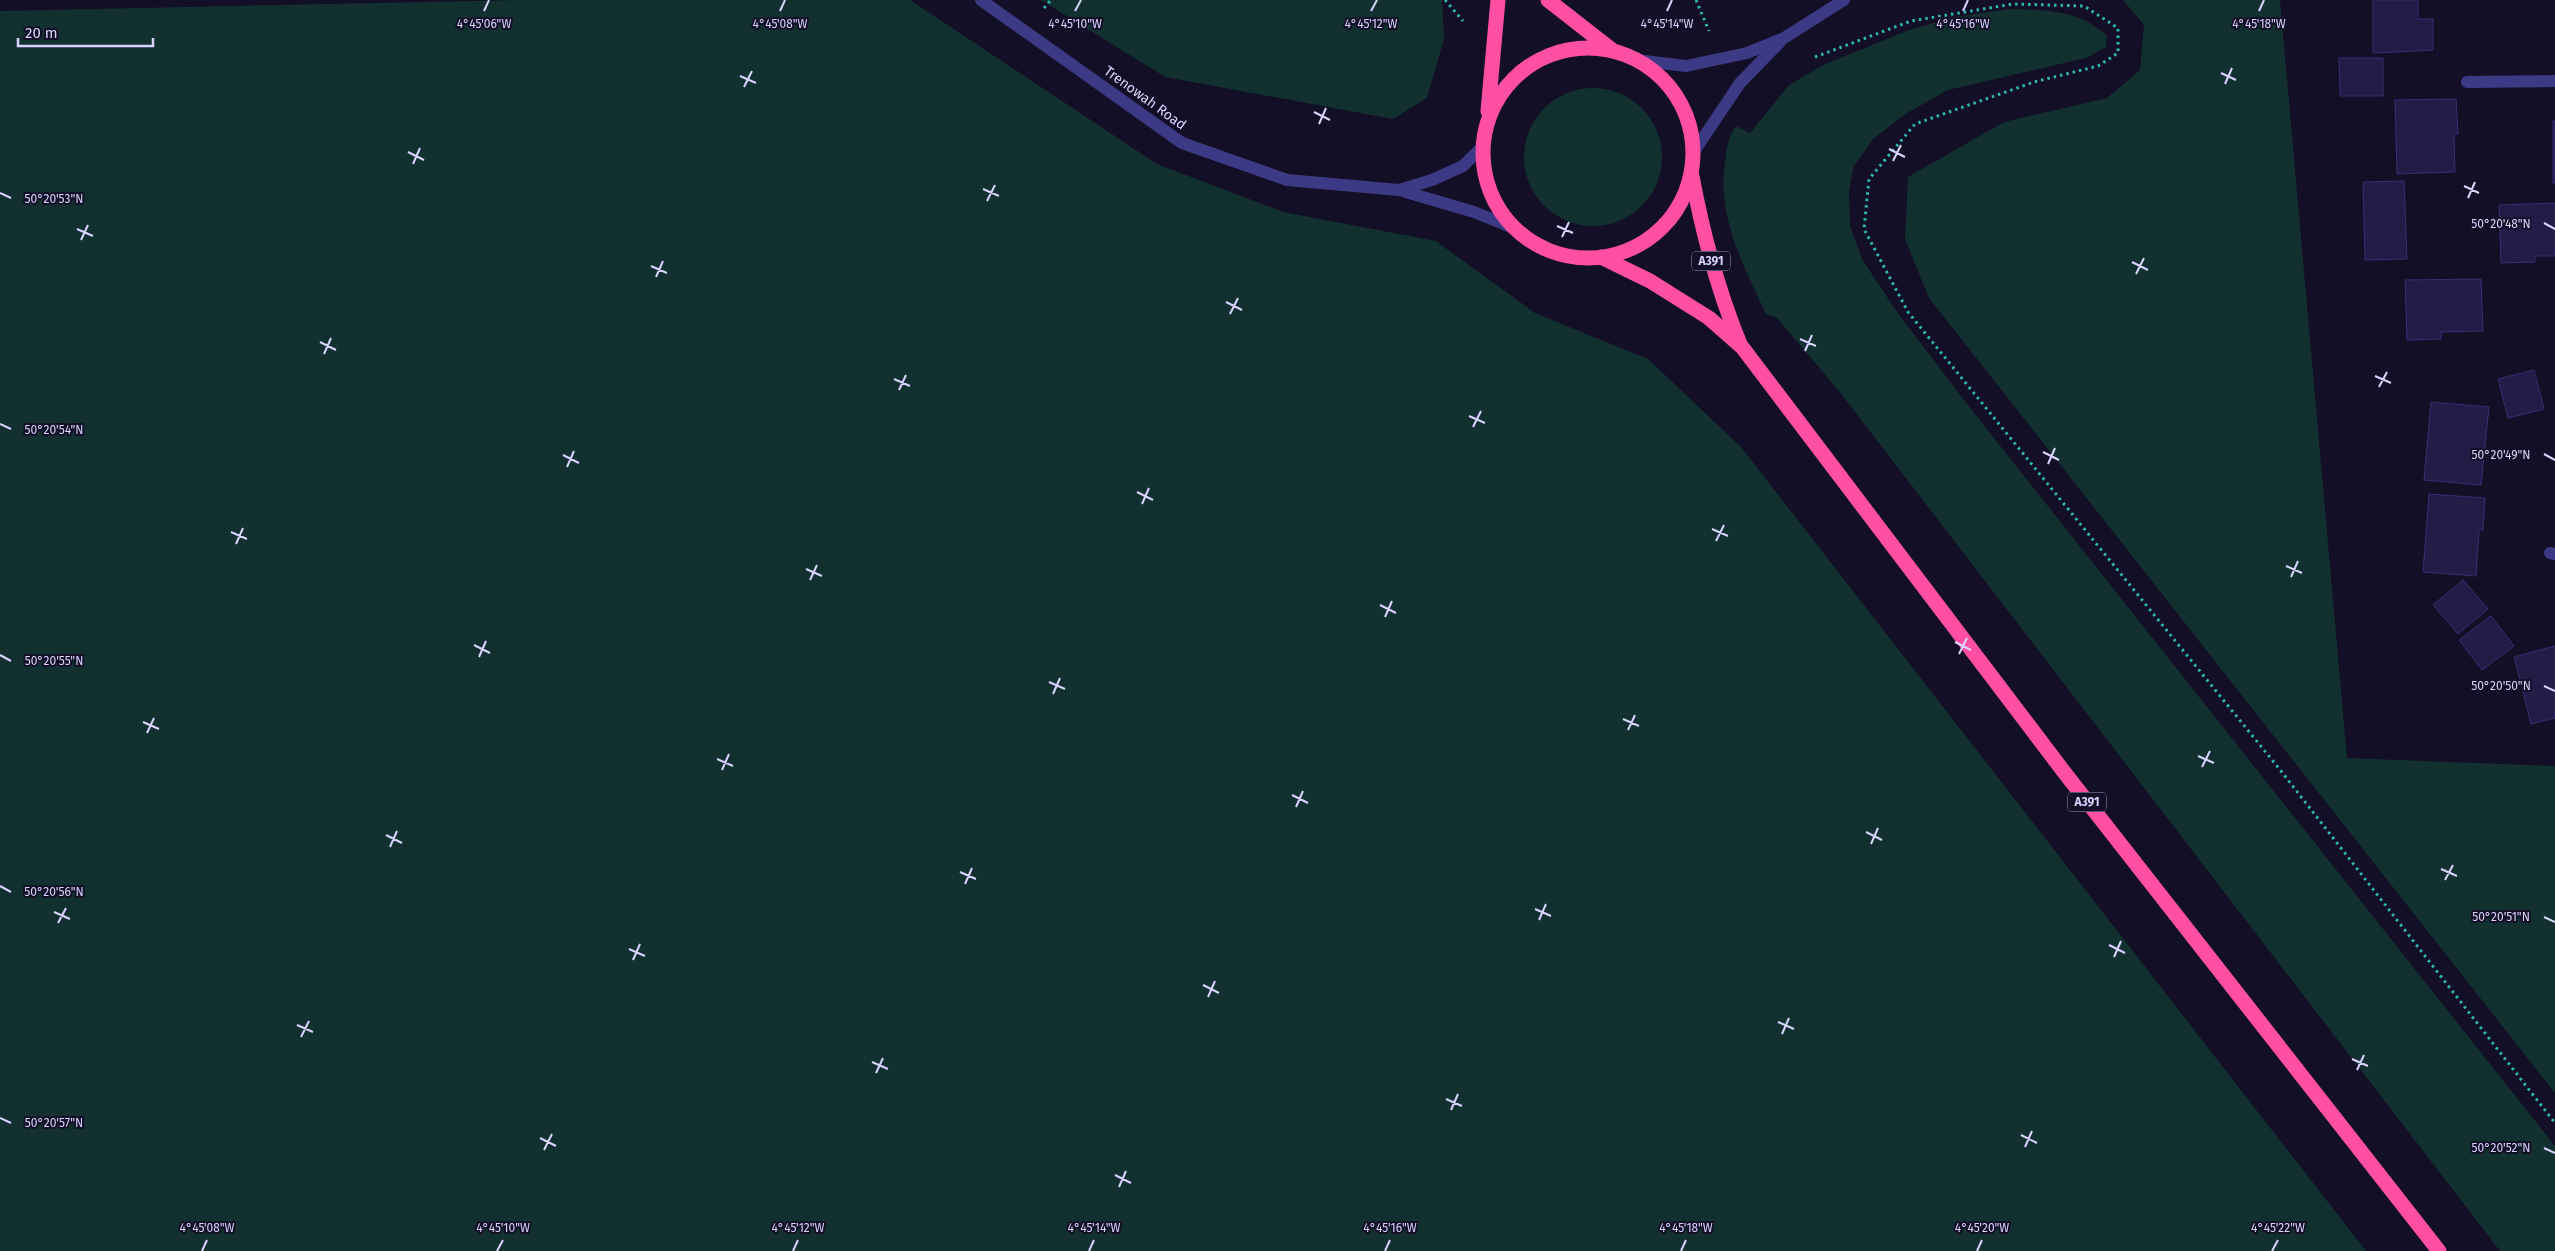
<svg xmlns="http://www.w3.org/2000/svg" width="2555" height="1251" font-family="'Fira Sans',sans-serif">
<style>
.green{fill:#12302f}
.building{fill:#241b47;stroke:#3b2d73}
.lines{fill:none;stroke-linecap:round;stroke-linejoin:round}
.path{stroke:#2fb8b0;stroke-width:3;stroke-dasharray:2.5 4;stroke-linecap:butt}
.minor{stroke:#3d3a85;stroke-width:12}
.highway{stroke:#ff4fa3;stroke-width:15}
.ticks{fill:none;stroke:#d9d4ff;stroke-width:2}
.labels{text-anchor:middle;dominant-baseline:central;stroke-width:4;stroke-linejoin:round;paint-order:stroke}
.shield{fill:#130f26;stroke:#9e99be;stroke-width:1}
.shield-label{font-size:12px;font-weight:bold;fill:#d9d4ff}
.street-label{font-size:14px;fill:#d9d4ff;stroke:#130f26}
.ticks-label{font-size:12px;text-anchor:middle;fill:#d9d4ff;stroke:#130f26;stroke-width:4;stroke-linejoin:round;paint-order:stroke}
</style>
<rect width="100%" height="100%" fill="#130f26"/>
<g class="green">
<polygon points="516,0 910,0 1157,164 1283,212 1436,241 1535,313 1648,359 1741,447 2366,1251 0,1251 0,11"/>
<polygon points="1041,0 1442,0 1444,39 1427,98 1393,119 1165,77"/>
<polygon points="2123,0 2280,0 2347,758 2555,766 2555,1093 1929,298 1905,239 1908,177 2004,122 2107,98 2140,70 2144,25"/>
<path d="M2009,9C2044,10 2080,9 2107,36L2106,47L2086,58L1948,90L1907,113L1873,139L1854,166L1849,190L1850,226L1862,259L1897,312L1971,409L2555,1146V1251H2500L1839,391L1777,318L1766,314C1743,265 1717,217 1725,162C1727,148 1728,137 1736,126L1750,133L1789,85L1825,64L1909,30L1955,17Z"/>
<circle cx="1593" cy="157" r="69"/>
</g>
<g class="building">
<polygon points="2373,0 2418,0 2418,19 2433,19 2433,50 2373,53"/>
<polygon points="2339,58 2383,58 2383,96 2340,96"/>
<polygon points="2456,99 2458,134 2454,134 2455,172 2397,174 2395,100"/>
<rect x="2553" y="121" width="2" height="62"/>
<polygon points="2404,181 2407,259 2365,260 2363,182"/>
<polygon points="2555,203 2555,256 2535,256 2535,262 2501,263 2499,205"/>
<polygon points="2481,279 2483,331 2441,332 2441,339 2407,340 2405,280"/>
<polygon points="2534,370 2544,409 2508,418 2498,379"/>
<polygon points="2431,402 2489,407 2481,485 2424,480"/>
<polygon points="2429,494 2485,498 2483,530 2479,530 2476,576 2423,572"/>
<polygon points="2463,580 2488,609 2458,634 2433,605"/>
<polygon points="2491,616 2514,646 2482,670 2459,640"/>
<polygon points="2555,646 2555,718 2531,724 2514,657"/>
</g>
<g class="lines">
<g class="path">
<polyline points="1445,0 1463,21"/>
<polyline points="1696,0 1709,31"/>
<polyline points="1044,8 1051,0"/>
<polyline points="1815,57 1911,21 2013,4 2084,6 2118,28 2118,53 2098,66 2034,82 1915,124 1869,179 1864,229 1908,312 2281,771 2555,1123"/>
</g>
<g class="minor">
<polyline points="981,0 1182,143 1287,180 1399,190 1474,212 1516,229"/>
<polyline points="1636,60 1686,66 1747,53 1784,38 1844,0"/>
<polyline points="2467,82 2555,81"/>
<polyline points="1693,153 1740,83 1780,42"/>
<polyline points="1399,190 1432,180 1463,166 1483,146"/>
<polyline points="2550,553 2555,554"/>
</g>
<g class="highway">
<polyline points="1548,0 1612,50"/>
<circle cx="1588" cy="153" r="105"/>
<polyline points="1488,111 1498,0"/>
<path d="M1692,176C1703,235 1717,288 1740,344"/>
<polyline points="1601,257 1650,281 1709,318 1742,347 2064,772 2439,1251"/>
</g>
</g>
<path class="ticks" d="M484,11L489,0M780,11L785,0M1075,11L1081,0M1371,11L1377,0M1667,11L1672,0M1963,11L1968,0M2259,11L2264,0M2221,73L2236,80M740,76L756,83M2225,84L2232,68M744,87L752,71M1314,112L1330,120M1319,124L1326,108M1889,149L1905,157M408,152L424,160M1893,161L1901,145M413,164L420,148M2464,186L2479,193M983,189L999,196M0,193L11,198M2468,198L2475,182M987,201L995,185M2544,223L2555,229M1557,226L1573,233M77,229L93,236M1562,237L1569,222M81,240L88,225M2132,262L2148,270M651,266L667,273M2136,274L2144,258M656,277L663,261M1226,302L1242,310M1230,314L1238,298M1800,339L1816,346M320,342L336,350M1805,351L1812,335M324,354L331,338M2375,376L2391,383M894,379L910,386M2379,387L2387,372M899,390L906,375M1469,416L1485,423M0,424L11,429M1473,427L1481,411M2043,452L2059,460M2544,454L2555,460M563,455L579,463M2048,464L2055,448M567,467L574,451M1137,492L1153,500M1142,504L1149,488M1712,529L1728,536M231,532L247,539M1716,541L1724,525M236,544L243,528M2286,566L2302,573M806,569L822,576M2291,577L2298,561M810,580L817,565M1380,605L1396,613M1385,617L1392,601M1955,642L1971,650M474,645L490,653M1959,654L1967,638M0,655L11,661M479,657L486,641M1049,682L1065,689M2544,686L2555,691M1053,694L1060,678M1623,719L1639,726M143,722L159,729M1628,730L1635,715M147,733L154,718M2198,756L2214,763M717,759L733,766M2202,767L2210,751M722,770L729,754M1292,795L1308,803M1296,807L1303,791M1866,832L1882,840M386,835L402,843M1871,844L1878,828M390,847L397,831M2441,869L2457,876M960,872L976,879M2445,880L2453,865M965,884L972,868M0,886L11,892M1535,909L1551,916M54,912L70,919M2544,917L2555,922M1539,920L1546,904M58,923L66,908M2109,945L2125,953M629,949L645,956M2114,957L2121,941M633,960L640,944M1203,985L1219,993M1208,997L1215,981M1778,1022L1794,1029M297,1025L313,1032M1782,1034L1789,1018M301,1037L309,1021M2352,1059L2368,1066M872,1062L888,1069M2357,1070L2364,1055M876,1073L883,1058M1446,1099L1462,1106M1451,1110L1458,1094M0,1118L11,1123M2021,1135L2037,1143M540,1138L556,1146M2025,1147L2032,1131M2544,1148L2555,1153M544,1150L552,1134M1115,1175L1131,1183M1119,1187L1126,1171M202,1251L207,1240M497,1251L503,1240M793,1251L798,1240M1089,1251L1094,1240M1385,1251L1390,1240M1681,1251L1686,1240M1977,1251L1982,1240M2272,1251L2278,1240"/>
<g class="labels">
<g class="shield">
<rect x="1692" y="251.5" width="38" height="19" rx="4"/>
<rect x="2068" y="792.5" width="38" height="19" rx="4"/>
</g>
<g class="shield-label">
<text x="1711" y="261">A391</text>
<text x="2087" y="802">A391</text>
</g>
<g class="street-label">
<text transform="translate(1145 98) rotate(36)">Trenowah Road</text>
</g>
</g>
<g class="ticks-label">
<text x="484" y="28">4°45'06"W</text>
<text x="780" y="28">4°45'08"W</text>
<text x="1075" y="28">4°45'10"W</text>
<text x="1371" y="28">4°45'12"W</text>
<text x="1667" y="28">4°45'14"W</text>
<text x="1963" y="28">4°45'16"W</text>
<text x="2259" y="28">4°45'18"W</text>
<text x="54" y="203">50°20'53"N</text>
<text x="2501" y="228">50°20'48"N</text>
<text x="54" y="434">50°20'54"N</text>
<text x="2501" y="459">50°20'49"N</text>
<text x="54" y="665">50°20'55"N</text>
<text x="2501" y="690">50°20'50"N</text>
<text x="54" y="896">50°20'56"N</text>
<text x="2501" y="921">50°20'51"N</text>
<text x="54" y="1127">50°20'57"N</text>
<text x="2501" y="1152">50°20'52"N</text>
<text x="207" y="1232">4°45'08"W</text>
<text x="503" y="1232">4°45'10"W</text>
<text x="798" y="1232">4°45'12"W</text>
<text x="1094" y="1232">4°45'14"W</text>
<text x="1390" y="1232">4°45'16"W</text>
<text x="1686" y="1232">4°45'18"W</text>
<text x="1982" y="1232">4°45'20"W</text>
<text x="2278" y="1232">4°45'22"W</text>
</g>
<path d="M18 38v8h135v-8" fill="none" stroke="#d9d4ff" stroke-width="2.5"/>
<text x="25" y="38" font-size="15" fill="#d9d4ff" stroke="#130f26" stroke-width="4" paint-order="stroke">20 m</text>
</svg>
